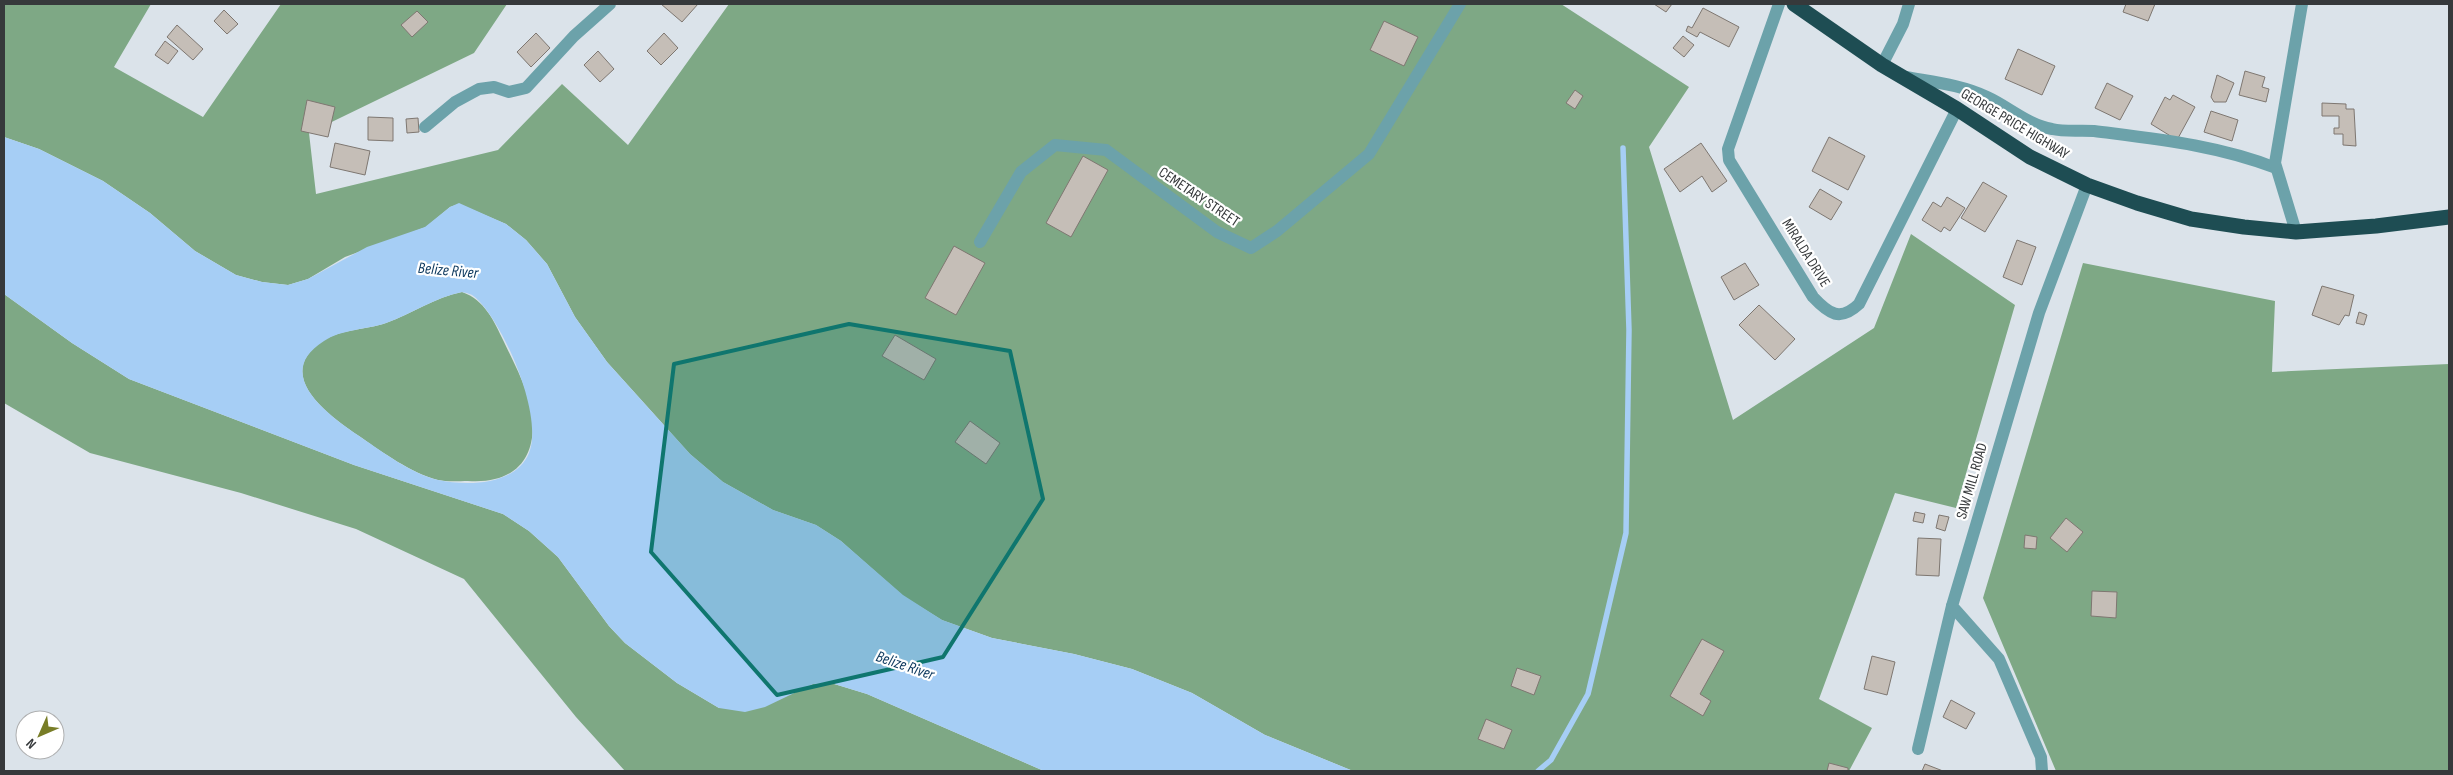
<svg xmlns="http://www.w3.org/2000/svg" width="2453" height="775" font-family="'Sofia Sans Condensed',sans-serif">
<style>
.forest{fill:#7ea885}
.water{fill:#a6cef5;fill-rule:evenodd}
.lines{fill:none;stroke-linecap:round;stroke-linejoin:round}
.stream{stroke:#a6cef5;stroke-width:5.5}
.building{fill:#c5beb7;stroke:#7e7771}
.minor{stroke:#6ca2aa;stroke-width:12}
.highway{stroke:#1e4d53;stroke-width:15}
.marked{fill:#0f766e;fill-opacity:0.2;stroke:#0f766e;stroke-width:4;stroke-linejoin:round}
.labels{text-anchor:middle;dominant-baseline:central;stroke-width:4.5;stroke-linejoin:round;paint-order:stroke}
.street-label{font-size:15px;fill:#36393b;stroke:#fff}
.water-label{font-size:16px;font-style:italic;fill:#0c385d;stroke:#fff}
</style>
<rect width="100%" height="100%" fill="#dbe3ea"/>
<g class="forest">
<polygon points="4,4 151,4 114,67 203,117 281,4 507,4 474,53 309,133 316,194 498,150 562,84 628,145 729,4 1561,4 1689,87 1649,147 1733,420 1874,328 1911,234 2015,305 1956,508 1895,493 1819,699 1872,728 1849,771 1353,771 1265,735 1192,693 1132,669 1074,654 992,638 942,620 903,596 841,541 816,525 773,510 723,482 690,454 607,362 575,317 547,264 526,240 506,224 459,204 450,207 426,227 345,257 308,279 288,285 262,282 236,275 195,251 150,213 103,181 39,149 4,137"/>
<polygon points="2083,263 2275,301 2272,372 2449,364 2449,771 2056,771 1983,598"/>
<path d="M462,292C485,300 494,321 504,342C512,359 521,376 527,394C543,444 526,485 468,481C459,481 447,482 438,480C411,473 382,452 359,436C328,415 271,374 324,340C342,329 366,330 386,323C412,314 435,297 462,292Z"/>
<polygon points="4,294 72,343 129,379 354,465 503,514 529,531 558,557 609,626 625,643 677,683 719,708 801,689 813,684 831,683 867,694 1044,771 625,771 576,717 464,579 356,529 241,493 90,453 4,403"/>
</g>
<path class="water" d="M4,137L39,149L103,181L150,213L195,251L236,275L262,282L288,285L308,279L367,247L425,227L450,207L459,203L506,224L526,240L547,264L575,317L607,362L690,454L723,482L773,510L816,525L841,541L903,595L942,620L992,638L1074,654L1132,669L1192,693L1265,735L1353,771H1044L867,694L831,683L813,684L765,707L745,712L719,708L677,683L625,643L609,626L558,557L529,531L503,514L354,465L129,379L72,343L4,294ZM462,292C467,293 472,294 476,298C504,324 544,416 529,453C515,486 467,486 438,480C412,474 384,453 362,438C331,417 270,375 324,341C342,329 366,330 386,323C412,314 435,297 462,292Z"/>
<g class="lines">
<polyline class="stream" points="1538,771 1551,760 1588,694 1626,533 1629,330 1623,148"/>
</g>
<g class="building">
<polygon points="661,4 698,4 682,22"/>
<polygon points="1654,4 1672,4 1666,12"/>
<polygon points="2126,4 2155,4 2148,21 2123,12"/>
<polygon points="1703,8 1739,27 1729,47 1700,32 1697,37 1686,31 1688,26 1692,28"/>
<polygon points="224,10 238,24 227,34 214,21"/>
<polygon points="417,11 428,22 412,37 401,25"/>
<polygon points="1384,21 1418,37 1404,66 1370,50"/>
<polygon points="177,25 203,49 193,60 167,37"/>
<polygon points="536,33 550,48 531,67 517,52"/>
<polygon points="664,33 678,48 661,65 647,51"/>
<polygon points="1683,36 1694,45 1684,57 1673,48"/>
<polygon points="165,41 178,51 168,64 155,55"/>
<polygon points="2018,49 2055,66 2042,95 2005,79"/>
<polygon points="598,51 614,69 600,82 584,65"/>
<polygon points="2245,71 2265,77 2262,87 2269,89 2266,102 2239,95"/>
<polygon points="2217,75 2234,83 2226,102 2214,102 2211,97"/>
<polygon points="2107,83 2133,96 2120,120 2095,108"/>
<polygon points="1575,90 1583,96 1575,109 1566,103"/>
<polygon points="2173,95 2195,107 2177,140 2151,124 2165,97 2170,100"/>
<polygon points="307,100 335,107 328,137 301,131"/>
<polygon points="2322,103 2346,104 2346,109 2354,109 2356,146 2343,145 2343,134 2334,134 2334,128 2339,128 2339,116 2322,116"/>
<polygon points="2211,111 2238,120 2232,141 2204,132"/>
<polygon points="368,117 393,118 393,141 368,140"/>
<polygon points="418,118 419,132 407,133 406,119"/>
<polygon points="1829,137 1865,156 1848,190 1812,171"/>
<polygon points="335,143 370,151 365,175 330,167"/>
<polygon points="1701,143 1727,181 1712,192 1702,176 1680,192 1664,169"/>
<polygon points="1083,156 1108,170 1071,237 1046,223"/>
<polygon points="1983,182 2007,196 1985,232 1961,218"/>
<polygon points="1820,189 1842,202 1831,220 1809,207"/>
<polygon points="1947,197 1965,208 1950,231 1944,227 1941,232 1922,220 1933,202 1941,207"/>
<polygon points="2017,240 2036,247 2022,285 2003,277"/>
<polygon points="954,246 985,263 956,315 925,298"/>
<polygon points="1745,263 1759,285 1734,300 1721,277"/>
<polygon points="2322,286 2354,295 2349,316 2345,315 2339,325 2312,315"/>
<polygon points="1759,305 1795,339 1775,360 1739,325"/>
<polygon points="2359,312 2367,315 2364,325 2356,323"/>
<polygon points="895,335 936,359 924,380 882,356"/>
<polygon points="970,421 1000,443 986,464 955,442"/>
<polygon points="1915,512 1925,514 1923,523 1913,521"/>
<polygon points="1939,515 1949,517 1945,531 1936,528"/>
<polygon points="2066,518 2083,532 2067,552 2050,538"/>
<polygon points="2025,535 2037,537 2036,549 2024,548"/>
<polygon points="1918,538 1941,539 1939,576 1916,575"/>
<polygon points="2092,591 2117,592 2116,618 2091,616"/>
<polygon points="1702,639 1724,651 1700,694 1711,701 1703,716 1670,696"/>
<polygon points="1872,656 1895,662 1887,695 1864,689"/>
<polygon points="1517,668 1541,676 1534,695 1511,686"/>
<polygon points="1951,700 1975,713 1966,729 1943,717"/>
<polygon points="1486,719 1512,730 1504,749 1478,739"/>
<polygon points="1829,763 1848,768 1848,771 1827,771"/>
<polygon points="1925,764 1943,771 1922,771"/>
</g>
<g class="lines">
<g class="minor">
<path d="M1779,4L1728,149L1729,160L1813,297C1829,314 1840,322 1859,304L1957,109"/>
<polyline points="1882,65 1903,24 1909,4"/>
<path d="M1906,77C1933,82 1962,85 1987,97C2009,107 2028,125 2052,129C2065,132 2080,130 2094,131C2156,139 2217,145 2276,168"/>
<polyline points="425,127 455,102 479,89 494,87 509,92 526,88 574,36 610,4"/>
<polyline points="2296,232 2275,163 2302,4"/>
<polyline points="980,242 1021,172 1055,145 1106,150 1217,232 1251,248 1277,231 1369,154 1460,4"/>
<polyline points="1918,749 1952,606"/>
<polyline points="2042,771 2041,757 1999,659 1952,606 2039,313 2087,185"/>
</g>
<polyline class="highway" points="1794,4 1882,65 1957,109 2030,157 2087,185 2137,203 2191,219 2244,227 2296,232 2376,226 2449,217"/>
</g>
<path class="marked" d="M849,324L1010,351L1043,499L943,657L777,695L651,552L674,364Z"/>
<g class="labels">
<g class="street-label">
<text transform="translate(2015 124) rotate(31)">GEORGE PRICE HIGHWAY</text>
<text transform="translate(1199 197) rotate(34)">CEMETARY STREET</text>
<text transform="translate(1806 253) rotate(58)">MIRALDA DRIVE</text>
<text transform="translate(1972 481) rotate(-74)">SAW MILL ROAD</text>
</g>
<g class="water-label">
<text transform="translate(448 271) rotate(5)">Belize River</text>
<text transform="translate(905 666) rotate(19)">Belize River</text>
</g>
</g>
<rect width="2453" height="775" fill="none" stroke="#36393b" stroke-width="10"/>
<g transform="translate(40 735) rotate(225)"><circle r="24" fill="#ffffff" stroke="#afb0b1"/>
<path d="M0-4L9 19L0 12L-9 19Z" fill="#787d27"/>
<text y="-8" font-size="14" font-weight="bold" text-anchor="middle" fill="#36393b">N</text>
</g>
</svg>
